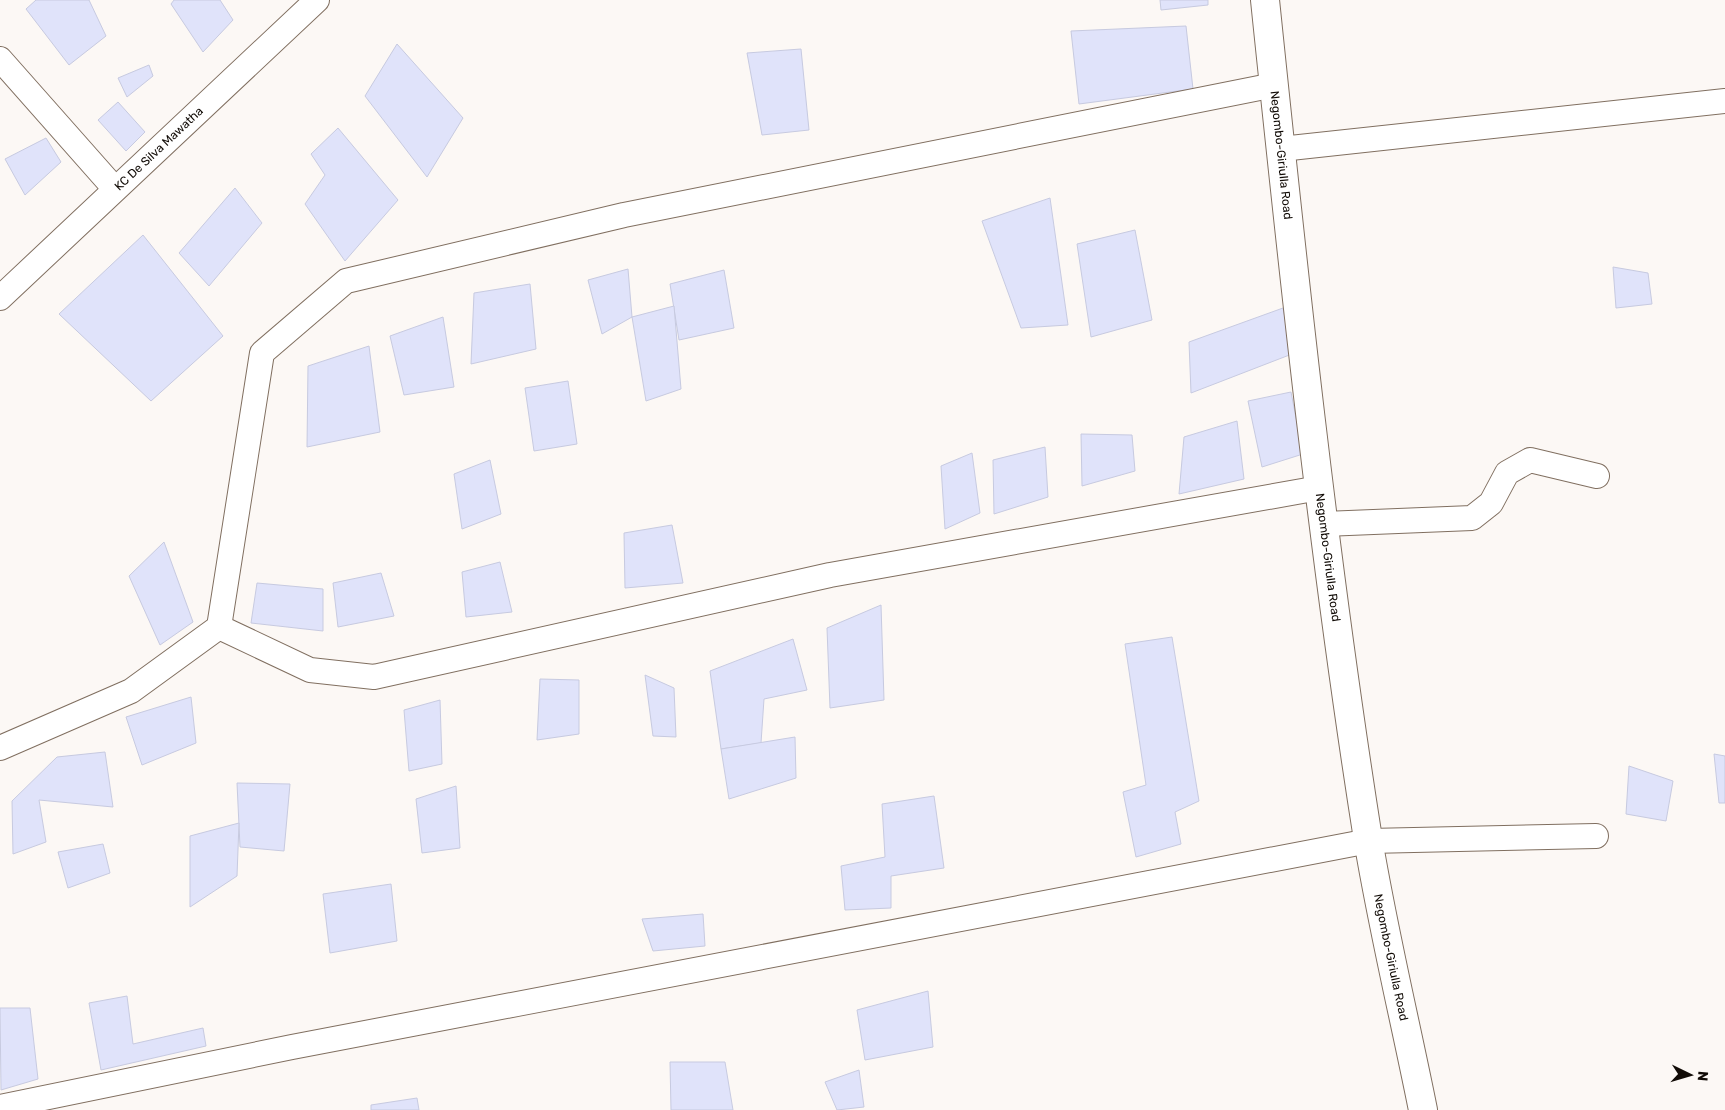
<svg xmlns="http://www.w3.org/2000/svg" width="1725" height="1110" font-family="Rubik,sans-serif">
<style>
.building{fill:#e0e3fa;stroke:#c7cae0}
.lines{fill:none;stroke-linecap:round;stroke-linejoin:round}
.street-casing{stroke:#806f60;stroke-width:26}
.primary-casing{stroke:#806f60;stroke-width:30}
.street{stroke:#fff;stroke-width:24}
.primary{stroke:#fff;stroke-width:28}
.labels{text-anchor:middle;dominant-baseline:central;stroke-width:5;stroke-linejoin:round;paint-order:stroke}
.street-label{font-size:12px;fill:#110b06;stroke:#fcf8f5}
</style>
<rect width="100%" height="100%" fill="#fcf8f5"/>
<g class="building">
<polygon points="36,0 89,0 106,36 69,65 26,9"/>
<polygon points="174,0 220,0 233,20 203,52 171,4"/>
<polygon points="1160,0 1208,0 1208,5 1161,10"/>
<polygon points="1186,26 1193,89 1079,104 1071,31"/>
<polygon points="397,44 463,118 427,177 365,96"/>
<polygon points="801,49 809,130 762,135 747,53"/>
<polygon points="149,65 153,76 127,97 118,78"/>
<polygon points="118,102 145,132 126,151 98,120"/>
<polygon points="338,128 398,200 345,261 305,204 325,175 311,154"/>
<polygon points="46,138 61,162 25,195 5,159"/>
<polygon points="235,188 262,223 209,286 179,253"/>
<polygon points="1050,198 1068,325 1021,328 982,221"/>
<polygon points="1135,230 1152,320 1091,337 1077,244"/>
<polygon points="143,235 223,336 151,401 59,314"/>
<polygon points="1613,267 1648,273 1652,304 1616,308"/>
<polygon points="628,269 632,317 602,334 588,280"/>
<polygon points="724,270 734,328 679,340 670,284"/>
<polygon points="530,284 536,349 471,364 474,293"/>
<polygon points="674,306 681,389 646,401 632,317"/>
<polygon points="1283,308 1292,354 1191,393 1189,342"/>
<polygon points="443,317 454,387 404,395 390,336"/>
<polygon points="369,346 380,432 307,447 308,366"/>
<polygon points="568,381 577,444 534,451 525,388"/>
<polygon points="1291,392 1303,454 1262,467 1248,401"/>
<polygon points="1237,421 1244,479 1179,494 1184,437"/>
<polygon points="1081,434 1132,435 1135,471 1082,486"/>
<polygon points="1045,447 1048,497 994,514 993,460"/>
<polygon points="972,453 980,513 945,529 941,466"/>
<polygon points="490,460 501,514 462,529 454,474"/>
<polygon points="672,525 683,583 625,588 624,533"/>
<polygon points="164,542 193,622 160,645 129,576"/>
<polygon points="500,562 512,612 466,617 462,572"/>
<polygon points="381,573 394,616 338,627 333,583"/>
<polygon points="257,583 323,589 323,631 251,623"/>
<polygon points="881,605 884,700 830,708 827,628"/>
<polygon points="1172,637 1199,801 1175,812 1181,844 1136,857 1123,792 1146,785 1125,644"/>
<polygon points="793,639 807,690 764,699 761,743 721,749 710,671"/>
<polygon points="645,675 674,688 676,737 653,736"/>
<polygon points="540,679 579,680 579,734 537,740"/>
<polygon points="191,697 196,743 142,765 126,717"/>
<polygon points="440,700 442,764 409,771 404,710"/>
<polygon points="795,737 796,778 729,799 721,749"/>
<polygon points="105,752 113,807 39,800 46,842 13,854 12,801 57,757"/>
<polygon points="1714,754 1725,756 1725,803 1719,803"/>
<polygon points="1629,766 1673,781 1666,821 1626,814"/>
<polygon points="237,783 290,784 284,851 240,847"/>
<polygon points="456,786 460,848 422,853 416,799"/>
<polygon points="934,796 944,868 891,876 891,908 845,910 841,866 885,857 882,804"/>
<polygon points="239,823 237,876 190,907 190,836"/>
<polygon points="103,844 110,873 68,888 58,852"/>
<polygon points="391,884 397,941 330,953 323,894"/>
<polygon points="703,914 705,946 653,951 642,919"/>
<polygon points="928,991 933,1047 865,1060 857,1010"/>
<polygon points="127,996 133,1044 203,1028 206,1046 101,1070 89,1003"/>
<polygon points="0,1008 30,1008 38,1079 1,1090"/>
<polygon points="670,1062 725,1062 733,1110 671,1110"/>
<polygon points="859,1070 864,1107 837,1110 825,1082"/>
<polygon points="417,1098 419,1110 371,1110 371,1105"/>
</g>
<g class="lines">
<defs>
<g id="street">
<polyline points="0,59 115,189"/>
<polyline points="1281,149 1725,101"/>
<path id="s1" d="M0,298L317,0"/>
<polyline points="1324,524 1472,518 1491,503 1507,473 1530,460 1597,476"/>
<polyline points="219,627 310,670 374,677 830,575 1319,488"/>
<polyline points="0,748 131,691 219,627 262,353 346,281 624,215 1274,85"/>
<polyline points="0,1107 292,1047 1369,841 1596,836"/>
</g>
<g id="primary">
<path id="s2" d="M1265,0C1294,280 1324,561 1368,839C1383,930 1405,1020 1423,1110"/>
</g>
</defs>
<use href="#street" class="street-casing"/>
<use href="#primary" class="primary-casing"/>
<use href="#street" class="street"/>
<use href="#primary" class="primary"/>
</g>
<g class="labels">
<g class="street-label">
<text stroke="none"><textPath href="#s1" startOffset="218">KC De Silva Mawatha</textPath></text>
<text stroke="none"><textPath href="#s2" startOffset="156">Negombo-Giriulla Road</textPath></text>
<text stroke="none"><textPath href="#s2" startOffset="561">Negombo-Giriulla Road</textPath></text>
<text stroke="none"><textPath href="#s2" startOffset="966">Negombo-Giriulla Road</textPath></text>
</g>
</g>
<g transform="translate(1690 1075) rotate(95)" stroke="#fcf8f5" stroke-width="4" paint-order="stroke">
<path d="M0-4L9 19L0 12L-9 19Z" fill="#110b06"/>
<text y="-8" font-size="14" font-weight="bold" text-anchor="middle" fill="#110b06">N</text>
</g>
</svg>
